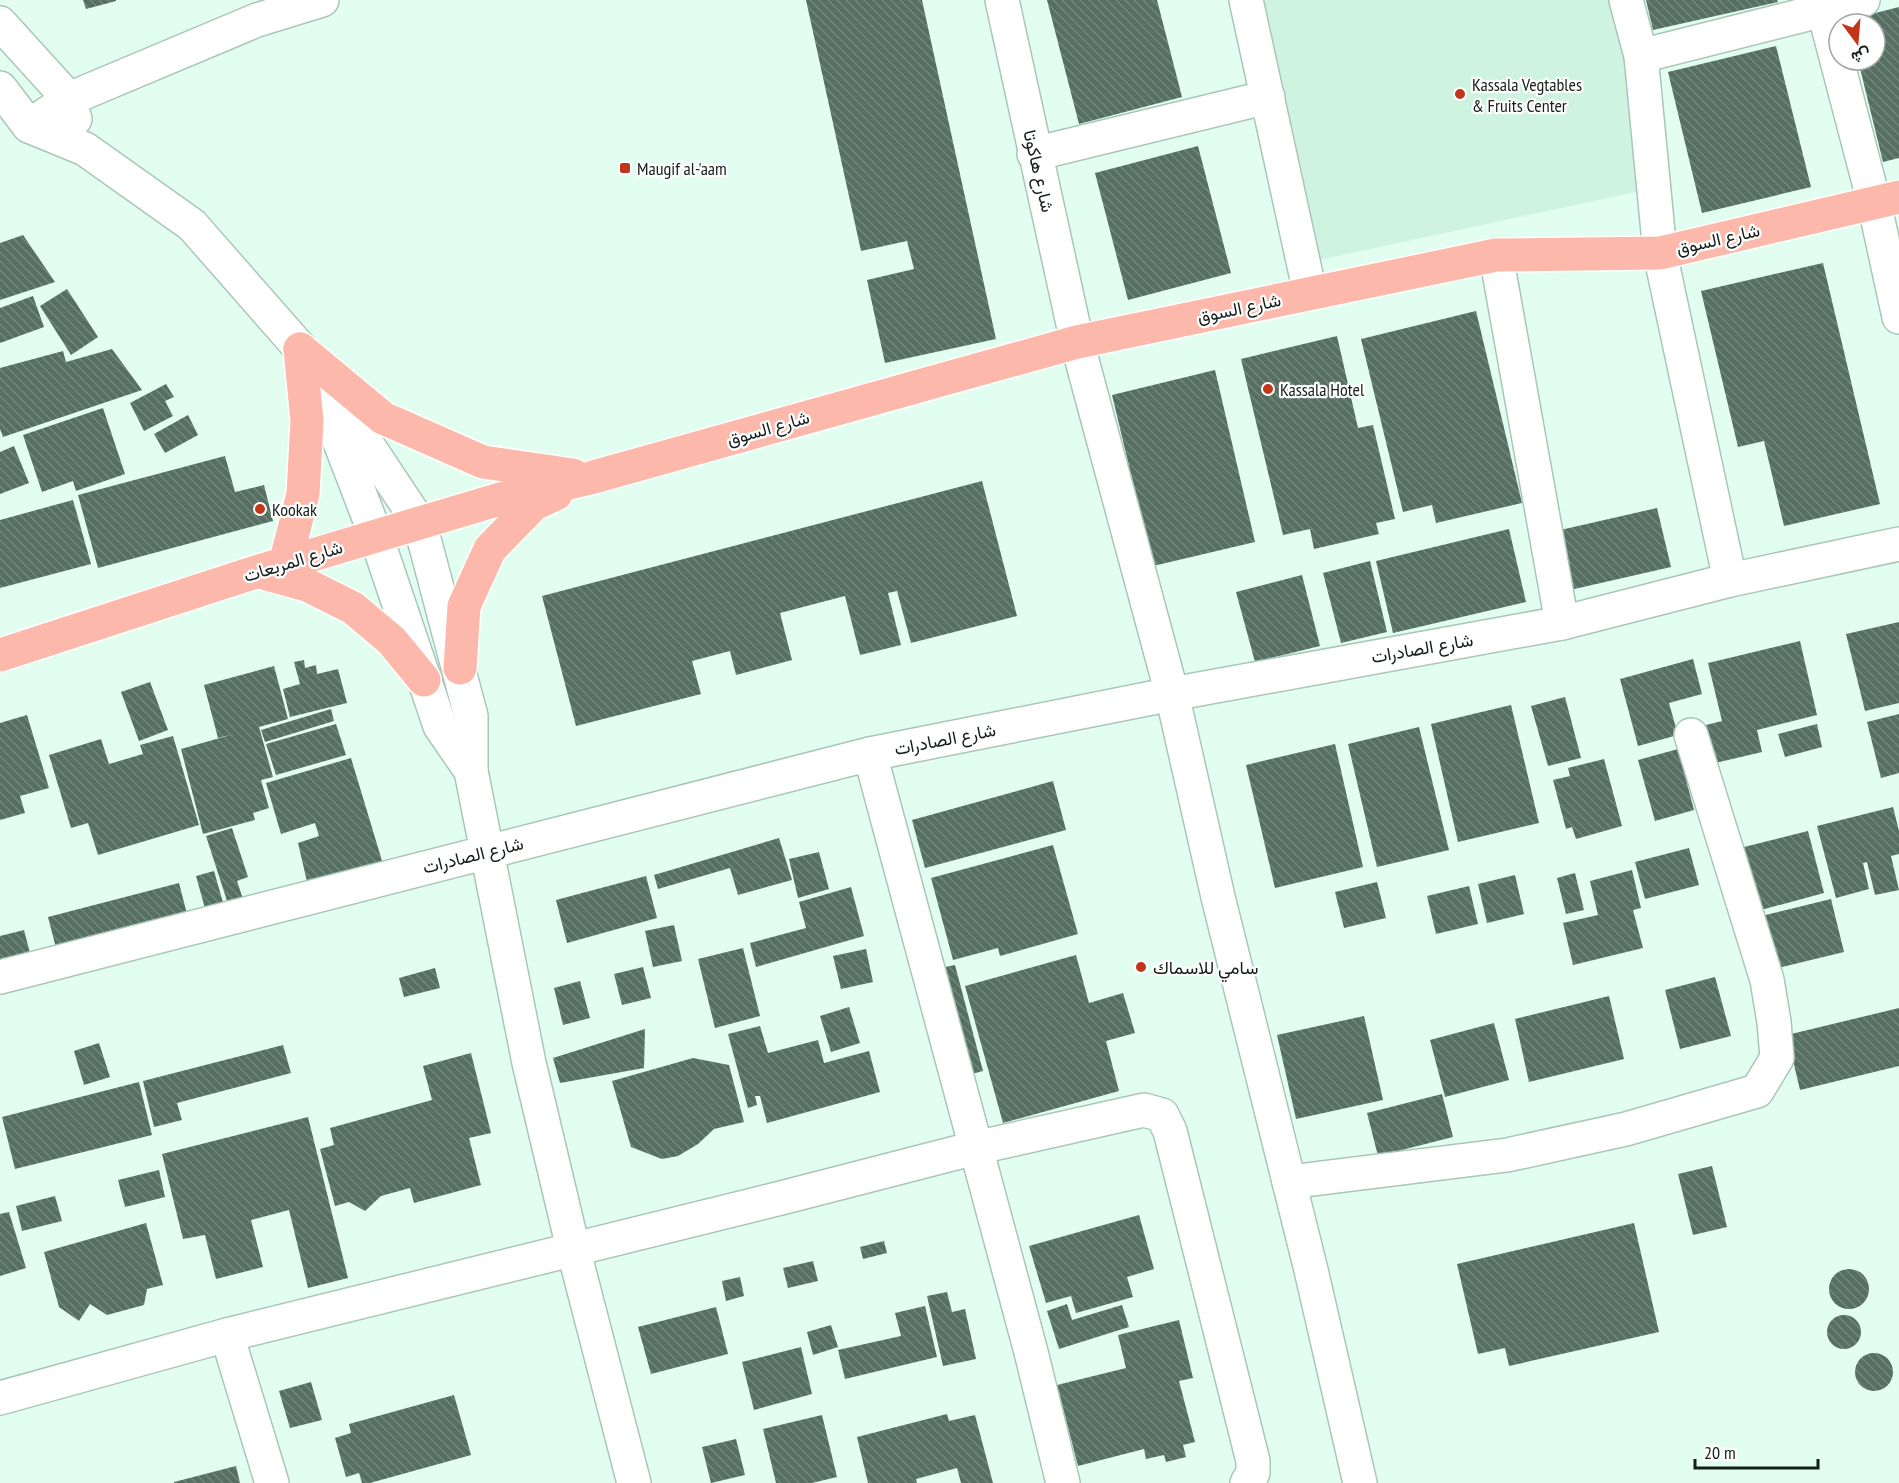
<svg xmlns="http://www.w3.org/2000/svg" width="1899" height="1483" font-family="'PT Sans Narrow',Vazirmatn,sans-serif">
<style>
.built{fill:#cef3e1}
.building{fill:url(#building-back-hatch)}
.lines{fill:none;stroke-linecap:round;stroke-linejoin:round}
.minor-casing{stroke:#aac6b8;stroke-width:36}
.major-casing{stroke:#fff;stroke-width:36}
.minor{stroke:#fff;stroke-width:33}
.major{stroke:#fcb9ab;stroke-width:33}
.poi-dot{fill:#c1361a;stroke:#fff;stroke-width:2}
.labels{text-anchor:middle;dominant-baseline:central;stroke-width:4.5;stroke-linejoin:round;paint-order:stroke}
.poi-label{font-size:18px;fill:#151f1a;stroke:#fff;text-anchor:start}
.street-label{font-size:18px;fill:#151f1a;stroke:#fff}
</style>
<defs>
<pattern id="building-back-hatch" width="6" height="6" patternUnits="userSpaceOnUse" patternTransform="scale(1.5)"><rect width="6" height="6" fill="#556f63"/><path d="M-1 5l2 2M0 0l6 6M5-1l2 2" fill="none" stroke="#73867d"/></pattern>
</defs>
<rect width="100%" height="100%" fill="#e1fef0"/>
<polygon class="built" points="1263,0 1615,0 1659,187 1319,260"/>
<g class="building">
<polygon points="83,0 116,0 116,1 86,9"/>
<polygon points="806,0 922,0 996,339 885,363 867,280 914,269 907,241 861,251"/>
<polygon points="1047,0 1157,0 1182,97 1079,124"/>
<polygon points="1646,0 1777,0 1778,2 1653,30"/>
<polygon points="1899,7 1899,158 1883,162 1858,60 1875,60 1875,24 1849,24 1848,20"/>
<polygon points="1776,46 1811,187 1702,213 1668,72"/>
<polygon points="1198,146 1231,273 1128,300 1095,173"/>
<polygon points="23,235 55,282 0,300 0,243"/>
<polygon points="1823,263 1880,504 1784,526 1764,441 1738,447 1701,291"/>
<polygon points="67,289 98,337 71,355 40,306"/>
<polygon points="33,296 44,327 0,343 0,308"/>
<polygon points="1476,311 1522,503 1436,523 1432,505 1403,512 1361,339"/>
<polygon points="1337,336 1358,428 1373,425 1395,519 1376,523 1379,534 1314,549 1310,529 1283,535 1241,359"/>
<polygon points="112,349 142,390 3,437 0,429 0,368 63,351 66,362"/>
<polygon points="1215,370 1255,542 1153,566 1112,395"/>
<polygon points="166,384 174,397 165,401 173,416 144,431 130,403"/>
<polygon points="103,408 125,474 76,491 73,481 42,492 23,435"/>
<polygon points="188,415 198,435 165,453 154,434"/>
<polygon points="14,446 29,483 0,494 0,452"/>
<polygon points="225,456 235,492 264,485 273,521 98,568 78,495"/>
<polygon points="982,481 1017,616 911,643 897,591 888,593 901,645 860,655 845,596 780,613 792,660 736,675 730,651 692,661 701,694 576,726 542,596"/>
<polygon points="73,500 91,564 0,588 0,520"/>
<polygon points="1657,508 1671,567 1570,590 1556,531"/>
<polygon points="1509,529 1526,602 1393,633 1376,561"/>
<polygon points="1370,561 1387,632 1341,643 1323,573"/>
<polygon points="1302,575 1320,646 1255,662 1236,592"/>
<polygon points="1899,622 1899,703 1865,711 1846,634"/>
<polygon points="1800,641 1817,715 1757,730 1762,752 1711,764 1702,726 1722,721 1708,663"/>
<polygon points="1693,659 1702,694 1669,703 1678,735 1638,746 1620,679"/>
<polygon points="304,660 305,668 316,665 317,674 338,669 347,703 290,717 283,689 300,684 294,662"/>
<polygon points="274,666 288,719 259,727 273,777 261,780 269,808 253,813 255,820 203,834 181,749 234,734 218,738 204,685"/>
<polygon points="150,682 168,730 139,741 121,692"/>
<polygon points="1565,697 1581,758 1548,766 1531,706"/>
<polygon points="1511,705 1539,823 1458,842 1431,724"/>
<polygon points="331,709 334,721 265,742 261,730"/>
<polygon points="1899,714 1899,773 1881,778 1867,722"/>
<polygon points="27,715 49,788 20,796 25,813 0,820 0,723"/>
<polygon points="336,724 346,755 276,775 266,744"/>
<polygon points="1817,724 1822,747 1785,757 1778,734"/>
<polygon points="1419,727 1449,850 1377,867 1348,744"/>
<polygon points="173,736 199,825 98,855 88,823 71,828 49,755 101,739 109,764 143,754 140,745"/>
<polygon points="1335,744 1363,867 1275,888 1246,765"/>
<polygon points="1678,749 1694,810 1655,821 1638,760"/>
<polygon points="351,758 383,864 308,886 298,843 319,836 315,823 281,834 266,783"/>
<polygon points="1604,759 1622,826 1576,839 1572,827 1566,829 1553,780 1570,776 1568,768"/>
<polygon points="1053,781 1066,830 925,868 912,820"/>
<polygon points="1893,807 1899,831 1899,854 1891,856 1899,890 1875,895 1867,862 1863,863 1869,889 1836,898 1817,826"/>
<polygon points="232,828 248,877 237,881 243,899 228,904 206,836"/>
<polygon points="1808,831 1824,893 1761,910 1744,847"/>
<polygon points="779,838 792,880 738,895 730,868 658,889 654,875"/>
<polygon points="1053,845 1078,934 1000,956 998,948 953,960 931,878"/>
<polygon points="1689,848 1699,885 1645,899 1635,862"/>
<polygon points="819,852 829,889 798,898 789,859"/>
<polygon points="1632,870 1641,908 1633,910 1643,948 1573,965 1563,923 1598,915 1590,881"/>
<polygon points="214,871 224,906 206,912 196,876"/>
<polygon points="1575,873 1584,910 1566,914 1557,878"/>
<polygon points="1515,875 1524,914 1487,923 1478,884"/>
<polygon points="646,876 657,918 567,943 556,900"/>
<polygon points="1377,882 1386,918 1344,928 1335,892"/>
<polygon points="179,883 187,914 56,948 48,917"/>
<polygon points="1469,886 1478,924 1436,934 1427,896"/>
<polygon points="851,887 864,936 756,967 750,943 806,928 799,902"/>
<polygon points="1831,899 1844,952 1770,970 1757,917"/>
<polygon points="674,925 682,961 653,967 645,931"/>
<polygon points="24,930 30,953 0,961 0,936"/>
<polygon points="743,948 760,1016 715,1028 698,959"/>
<polygon points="866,949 873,982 841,989 833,956"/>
<polygon points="1076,955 1089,1003 1123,993 1135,1033 1106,1041 1119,1091 1003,1123 965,986"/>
<polygon points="955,965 983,1071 968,1075 940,968"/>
<polygon points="643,967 651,998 622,1005 614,974"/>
<polygon points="435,968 440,988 404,997 399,978"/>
<polygon points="1715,977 1731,1036 1680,1049 1665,990"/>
<polygon points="580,981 590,1018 563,1025 554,988"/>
<polygon points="1609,996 1624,1059 1529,1082 1515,1019"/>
<polygon points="849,1007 860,1043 831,1052 820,1016"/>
<polygon points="1899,1008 1899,1066 1800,1090 1787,1035"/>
<polygon points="1364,1016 1383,1100 1296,1119 1277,1035"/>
<polygon points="1494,1023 1509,1080 1445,1097 1430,1040"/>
<polygon points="760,1026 768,1053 818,1040 824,1063 869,1051 880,1092 767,1123 760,1096 755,1096 757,1105 748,1108 728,1034"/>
<polygon points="645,1029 644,1068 560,1083 553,1058"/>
<polygon points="99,1043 110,1077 84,1085 74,1051"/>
<polygon points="283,1045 291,1073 177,1103 182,1120 154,1127 143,1081"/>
<polygon points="471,1053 491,1133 469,1138 481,1185 414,1203 410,1188 381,1196 365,1211 349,1202 335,1206 320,1149 334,1145 330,1128 432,1100 423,1066"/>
<polygon points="693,1058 729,1065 744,1122 714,1129 698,1144 678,1156 662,1159 631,1147 612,1081"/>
<polygon points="139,1082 152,1135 15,1169 2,1117"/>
<polygon points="1442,1094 1453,1137 1378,1156 1367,1113"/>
<polygon points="308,1117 348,1278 308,1288 289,1210 251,1220 263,1267 216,1279 205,1235 183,1239 162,1154"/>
<polygon points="1712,1166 1727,1227 1693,1235 1678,1174"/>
<polygon points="159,1170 165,1197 125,1207 118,1180"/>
<polygon points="55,1196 62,1221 22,1231 16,1206"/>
<polygon points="9,1212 26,1268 0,1276 0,1214"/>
<polygon points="1139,1215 1154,1269 1127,1277 1133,1297 1076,1313 1071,1296 1046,1303 1029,1246"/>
<polygon points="146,1223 163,1285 147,1289 144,1305 107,1315 90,1304 79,1321 59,1307 44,1252"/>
<polygon points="1634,1223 1659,1332 1509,1366 1505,1348 1478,1354 1457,1264"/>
<polygon points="884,1241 887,1253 863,1259 860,1247"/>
<polygon points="813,1261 818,1281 788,1288 783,1268"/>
<circle cx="1849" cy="1289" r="20"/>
<polygon points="740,1277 744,1296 726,1301 722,1281"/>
<polygon points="947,1292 952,1312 965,1309 976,1359 943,1366 927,1296"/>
<polygon points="1067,1304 1072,1320 1122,1305 1129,1327 1059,1349 1047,1311"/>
<polygon points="925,1306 937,1357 845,1379 838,1350 901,1336 895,1313"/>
<polygon points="716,1307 728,1354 651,1374 638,1327"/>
<circle cx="1844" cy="1332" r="17"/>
<polygon points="1179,1320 1193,1378 1179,1381 1195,1442 1183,1445 1186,1457 1166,1462 1164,1455 1146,1459 1144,1449 1078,1466 1057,1385 1126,1368 1118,1335"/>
<polygon points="831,1325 838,1347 813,1355 807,1332"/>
<polygon points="801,1347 812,1394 754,1410 742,1362"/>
<circle cx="1874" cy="1372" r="19"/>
<polygon points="311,1382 322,1420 290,1428 279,1391"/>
<polygon points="454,1395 471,1455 370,1483 362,1483 359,1473 346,1477 335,1438 351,1433 349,1424"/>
<polygon points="947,1414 949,1421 975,1415 993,1483 961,1483 957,1468 916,1479 917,1483 868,1483 857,1437"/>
<polygon points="822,1415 837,1477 812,1483 776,1483 763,1429"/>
<polygon points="736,1439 745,1475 711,1483 702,1447"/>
<polygon points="236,1466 240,1483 174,1483 174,1482"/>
</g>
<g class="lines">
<defs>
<g id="minor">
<polyline points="1002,0 1077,342 1172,694 1218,897 1311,1270 1360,1483"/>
<polyline points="1246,0 1310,293"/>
<polyline points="1626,0 1641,56 1660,253 1730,580"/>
<polyline points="1821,0 1874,202 1899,317"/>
<polyline points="0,23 69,99 75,119"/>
<polyline points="1641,56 1863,0"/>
<polyline points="0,88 29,126 85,149 192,225 313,363 420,524 471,716 471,771 529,1063 573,1248 634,1483"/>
<polyline points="29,126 69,99 257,20 322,0"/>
<polyline points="1034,154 1268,97"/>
<polyline points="1496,255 1562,623"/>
<polyline points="326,406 376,536 440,726 471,771"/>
<polyline points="870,754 1031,1352 1063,1483"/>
<polyline points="0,977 870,754 1172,694 1562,623 1730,580 1899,544"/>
<polyline points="1289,1182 1507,1155 1626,1129 1757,1091 1777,1058 1774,1022 1767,980 1691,735"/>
<polyline points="227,1335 272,1483"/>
<polyline points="0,1398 227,1335 781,1198 975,1148 1144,1110 1162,1115 1170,1131 1253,1461 1253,1473 1247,1483"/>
</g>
<g id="major">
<polyline points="300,349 383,418 483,462 573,475"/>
<polyline points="285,564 303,494 307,421 300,349"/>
<polyline points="260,572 307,585 353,608 392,641 424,680"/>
<polyline points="0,655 259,571 500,499 590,478 1077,342 1496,255 1660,253 1899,197"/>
<polyline points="460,668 464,606 490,549 534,504 556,494"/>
</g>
</defs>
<use href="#minor" class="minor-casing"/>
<use href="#major" class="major-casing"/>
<use href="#minor" class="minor"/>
<use href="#major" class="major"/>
</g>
<g class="poi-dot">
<circle cx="1460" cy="94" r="6"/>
<rect x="619" y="162" width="12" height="12" rx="3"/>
<circle cx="1268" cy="389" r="6"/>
<circle cx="260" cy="509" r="6"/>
<circle cx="1141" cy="967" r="6"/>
</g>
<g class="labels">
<g class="poi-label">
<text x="1472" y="84">Kassala Vegtables<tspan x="1472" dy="21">&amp; Fruits Center</tspan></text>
<text x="637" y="168">Maugif al-'aam</text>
<text x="1280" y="389">Kassala Hotel</text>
<text x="272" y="509">Kookak</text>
<text x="1153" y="967">سامي للاسماك</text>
</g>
<g class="street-label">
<text transform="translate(1039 171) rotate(77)">شارع هاكوتا</text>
<text transform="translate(1718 239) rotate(-13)">شارع السوق</text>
<text transform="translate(1239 308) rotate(-12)">شارع السوق</text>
<text transform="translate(768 428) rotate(-16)">شارع السوق</text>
<text transform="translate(293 561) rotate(-17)">شارع المربعات</text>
<text transform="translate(1422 648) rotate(-10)">شارع الصادرات</text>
<text transform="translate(945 739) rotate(-11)">شارع الصادرات</text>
<text transform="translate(473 855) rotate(-14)">شارع الصادرات</text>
</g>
</g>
<g transform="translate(1857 42) rotate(164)"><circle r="28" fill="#ffffff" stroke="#a1a5a3" stroke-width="1.5"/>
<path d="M0-4.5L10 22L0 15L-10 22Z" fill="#c1361a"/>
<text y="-9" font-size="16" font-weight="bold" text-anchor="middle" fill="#151f1a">ش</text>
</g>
<path d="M1695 1459v9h123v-9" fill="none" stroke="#151f1a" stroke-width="3"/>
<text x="1704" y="1459" font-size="18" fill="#151f1a" stroke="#ffffff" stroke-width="4.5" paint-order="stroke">20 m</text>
</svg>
